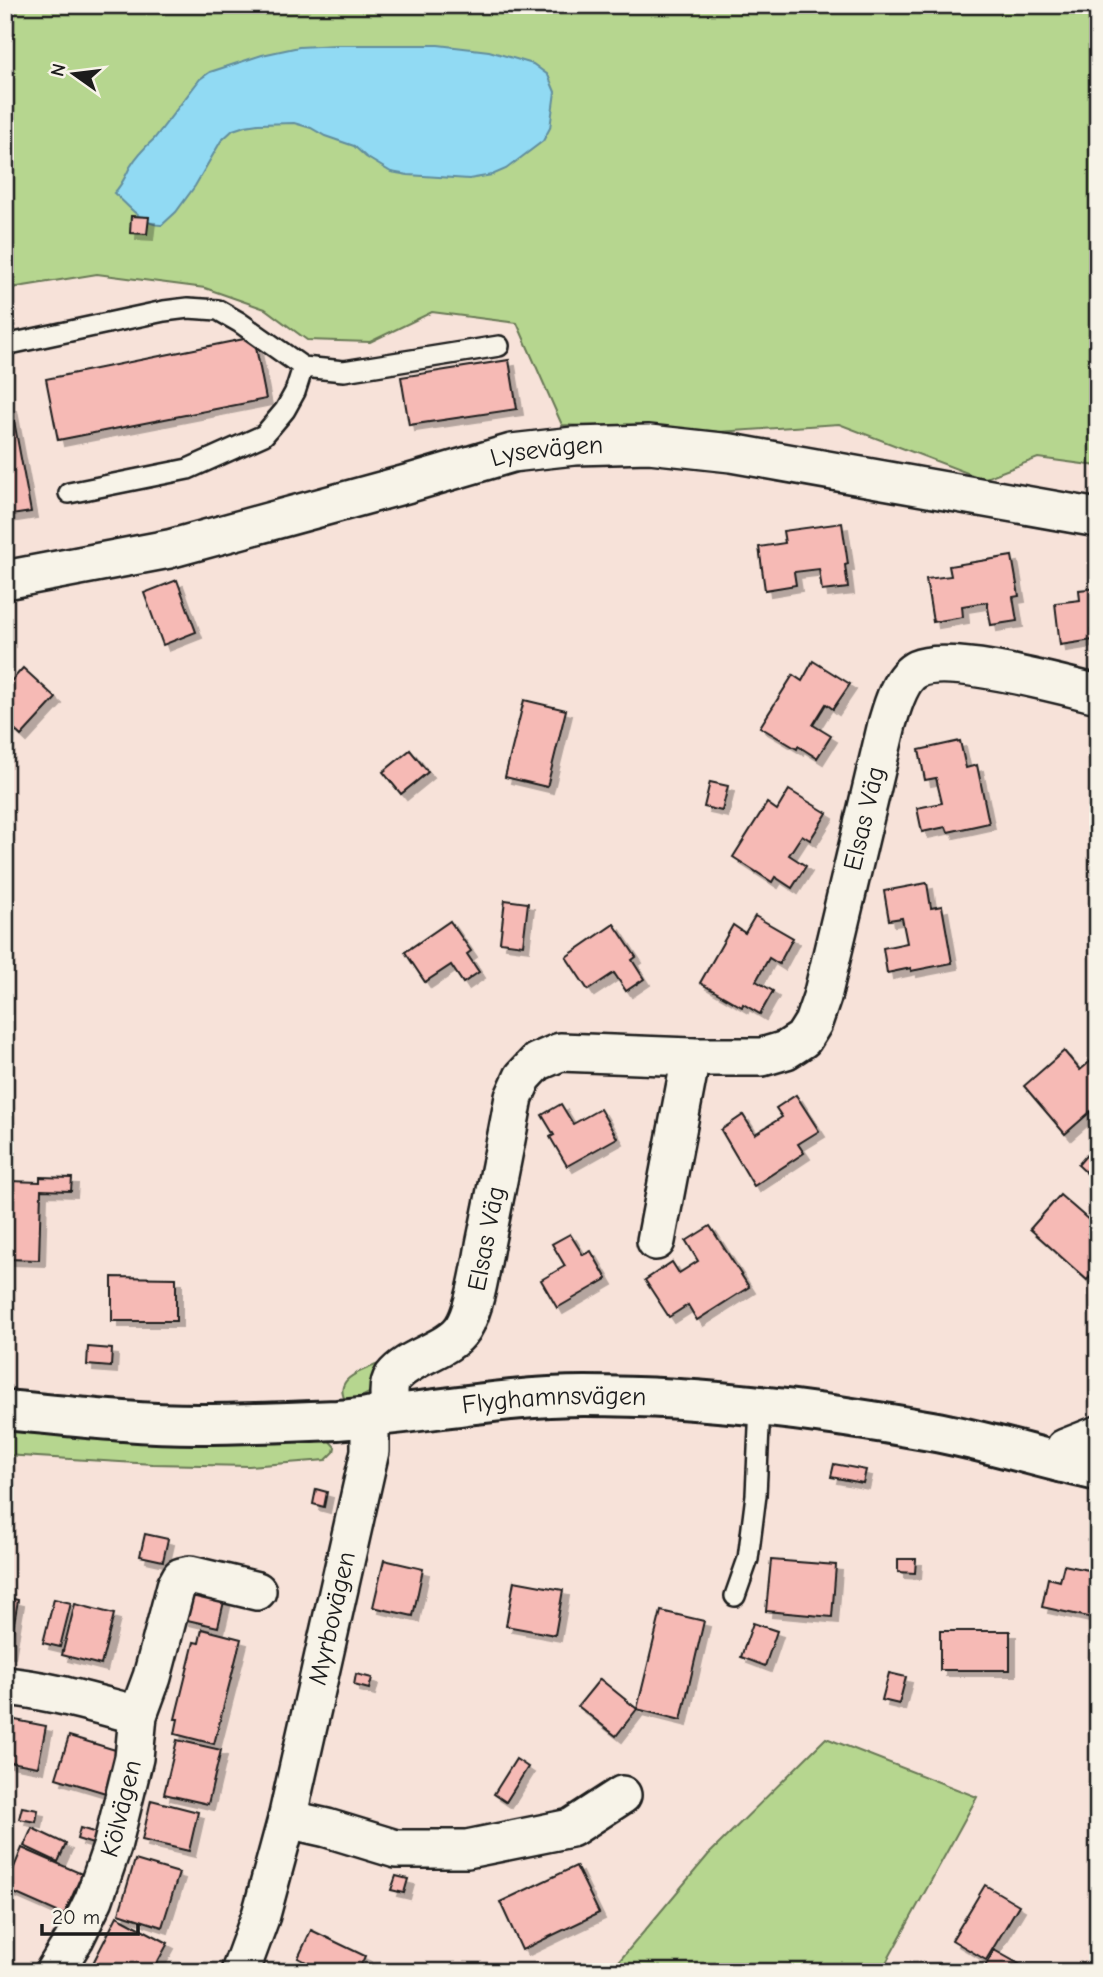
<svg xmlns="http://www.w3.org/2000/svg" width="1103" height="1977" font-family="'Comic Neue',sans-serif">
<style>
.green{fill:#b6d68f;stroke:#697956;stroke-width:2}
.water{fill:#91daf3;stroke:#628e9d;stroke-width:2}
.building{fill:#f6bab5;stroke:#1c1c1c;stroke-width:2;filter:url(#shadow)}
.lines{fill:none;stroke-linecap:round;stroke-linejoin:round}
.lane-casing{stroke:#1c1c1c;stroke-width:24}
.street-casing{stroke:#1c1c1c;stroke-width:42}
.secondary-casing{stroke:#1c1c1c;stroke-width:44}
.lane{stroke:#f7f3e8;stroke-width:19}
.street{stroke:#f7f3e8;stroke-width:37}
.secondary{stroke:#f7f3e8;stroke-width:38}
.labels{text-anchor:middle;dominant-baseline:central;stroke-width:5;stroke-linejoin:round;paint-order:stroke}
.street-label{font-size:26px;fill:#1c1c1c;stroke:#f7f3e8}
</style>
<defs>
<filter id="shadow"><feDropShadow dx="6" dy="6" stdDeviation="0" flood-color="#0004"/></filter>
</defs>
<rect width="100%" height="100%" fill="#f7e2d9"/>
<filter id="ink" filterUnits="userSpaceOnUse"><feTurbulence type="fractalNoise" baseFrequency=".0143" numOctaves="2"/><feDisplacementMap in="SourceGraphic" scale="14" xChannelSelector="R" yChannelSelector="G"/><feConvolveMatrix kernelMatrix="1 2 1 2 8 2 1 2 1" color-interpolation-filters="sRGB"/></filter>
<g filter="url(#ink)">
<g class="green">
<polygon points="5,5 1098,5 1098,466 1038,458 983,479 839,424 718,432 562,425 517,323 432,312 370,342 307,340 265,309 205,288 97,274 5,289"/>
<path d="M381,1363L371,1392L356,1400H345C333,1377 365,1370 381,1363Z"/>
<polygon points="5,1431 77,1436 327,1438 335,1447 334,1452 326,1460 249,1466 153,1464 5,1455"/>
<polygon points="826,1738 977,1797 881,1972 610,1972 709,1854"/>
</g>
<path class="water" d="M337,45H438L489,51L533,64L548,75L555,92L550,128L543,141L506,169L492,175L469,179L408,175L391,172L366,157L354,146L325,136L311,128L294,123L258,124L245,126L233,130L221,141L195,186L176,212L162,225C143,226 128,205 114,193C122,185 125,177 130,167C136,157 145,147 154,139L200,79L210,72L262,55L299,47Z"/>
<g class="building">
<polygon points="131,216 149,217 147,234 130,233"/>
<polygon points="254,337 266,399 58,440 46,379"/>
<polygon points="509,360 517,409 409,425 401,377"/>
<polygon points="11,405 31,512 5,516 5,406"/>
<polygon points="842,523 848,564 845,565 848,588 822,591 819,569 794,572 796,585 765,590 759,547 785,543 783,531"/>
<polygon points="1012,556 1019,596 1013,597 1017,621 991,625 987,602 962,606 963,617 933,622 926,579 951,576 949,566"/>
<polygon points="177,580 196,632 163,645 144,593"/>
<polygon points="1098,588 1098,629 1091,629 1093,640 1060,645 1055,603 1080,600 1079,590"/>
<polygon points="813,661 850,684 833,709 826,704 813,725 831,736 817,758 798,746 797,749 760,727 793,675 802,681"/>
<polygon points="23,668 56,698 21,736 5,721 5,688"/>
<polygon points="524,700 566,710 547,787 505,777"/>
<polygon points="960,741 966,768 977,765 989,823 948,832 946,827 922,832 917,808 942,803 936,778 925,780 919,750"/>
<polygon points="410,750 428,772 401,794 383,772"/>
<polygon points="710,782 728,786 722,811 704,807"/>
<polygon points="789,790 827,813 810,840 802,835 789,855 806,866 792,888 775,877 772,882 733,857 767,803 777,810"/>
<polygon points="927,883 931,908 942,906 952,963 911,971 911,968 887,973 883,948 907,943 902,918 889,920 884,891"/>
<polygon points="505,900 528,903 523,945 500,942"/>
<polygon points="755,916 793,938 779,964 769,958 756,981 773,991 760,1014 743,1004 742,1007 700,983 733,925 745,933"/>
<polygon points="450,921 471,951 467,954 479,972 463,983 451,965 425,982 405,952"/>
<polygon points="614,924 636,957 632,960 644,979 626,991 614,973 588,990 566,957"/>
<polygon points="1064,1051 1080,1070 1098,1055 1098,1105 1065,1134 1024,1086"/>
<polygon points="796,1095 819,1131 798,1144 804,1153 754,1186 721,1130 743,1115 755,1134 782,1117 776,1108"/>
<polygon points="561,1104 573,1124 600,1109 617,1138 567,1166 550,1137 554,1135 542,1115"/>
<polygon points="1090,1151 1098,1159 1098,1175 1093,1179 1078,1165"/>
<polygon points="40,1177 72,1178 71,1191 41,1190 39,1260 5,1259 5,1212 8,1212 9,1181 40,1182"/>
<polygon points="1060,1195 1098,1228 1098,1268 1087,1280 1030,1229"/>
<polygon points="710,1226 749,1287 697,1320 688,1305 669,1317 645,1280 672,1262 679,1273 698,1261 686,1241"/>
<polygon points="570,1234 583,1255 591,1251 607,1279 557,1308 541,1280 565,1266 552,1244"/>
<polygon points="112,1277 176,1278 176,1321 112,1321"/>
<polygon points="88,1347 112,1349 111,1367 87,1365"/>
<polygon points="834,1464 866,1470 863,1483 831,1477"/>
<polygon points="316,1489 327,1492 324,1507 313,1504"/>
<polygon points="145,1534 168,1539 163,1561 140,1556"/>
<polygon points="898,1559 916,1559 915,1573 898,1572"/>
<polygon points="384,1560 423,1569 413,1616 373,1607"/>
<polygon points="771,1560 836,1565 832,1617 766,1611"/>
<polygon points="1064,1565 1098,1572 1098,1594 1093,1618 1042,1607 1048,1578 1060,1581"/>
<polygon points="514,1581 563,1590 555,1635 506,1626"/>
<polygon points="192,1584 226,1593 218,1627 183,1619"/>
<polygon points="5,1597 18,1600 9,1652 5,1652"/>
<polygon points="54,1599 71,1603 60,1647 43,1643"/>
<polygon points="75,1604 114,1614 101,1665 62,1655"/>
<polygon points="661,1611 704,1621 681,1720 637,1709"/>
<polygon points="753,1623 777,1631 765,1666 741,1657"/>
<polygon points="202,1629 241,1639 214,1744 175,1734 178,1719 175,1719 194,1642 199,1643"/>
<rect x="940" y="1631" width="70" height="39"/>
<polygon points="889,1673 906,1677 899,1704 882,1700"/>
<polygon points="356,1674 372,1678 369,1689 354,1685"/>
<polygon points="600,1679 637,1709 616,1736 578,1706"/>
<polygon points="5,1718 46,1726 38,1767 5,1761"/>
<polygon points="69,1736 122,1752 109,1794 56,1778"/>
<polygon points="177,1740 221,1750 208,1804 164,1794"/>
<polygon points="516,1759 528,1767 506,1802 494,1794"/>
<polygon points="151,1800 198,1812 189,1851 142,1840"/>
<polygon points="22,1807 38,1810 36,1822 19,1819"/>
<polygon points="32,1828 66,1844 58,1862 24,1846"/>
<polygon points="80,1828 100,1834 96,1845 77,1839"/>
<polygon points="22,1848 82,1874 64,1915 5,1889"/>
<polygon points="135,1860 179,1873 162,1927 119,1913"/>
<polygon points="576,1866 599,1913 522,1950 500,1902"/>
<polygon points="396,1876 408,1879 404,1893 391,1890"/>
<polygon points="985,1885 1019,1905 986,1960 952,1940"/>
<polygon points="117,1916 168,1943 152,1972 99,1972 91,1967"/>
<polygon points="311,1930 365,1956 358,1972 326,1972 298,1958"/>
<polygon points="994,1950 1026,1968 1025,1972 982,1972"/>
</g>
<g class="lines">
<defs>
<g id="lane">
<polyline points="5,345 164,311 188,308 218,310 239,322 303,367 344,371 499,346"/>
<polyline points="69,493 188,469 264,435 285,410 295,392 303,367"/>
<polyline points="735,1596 748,1559 756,1495 760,1405"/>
</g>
<g id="street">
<path id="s1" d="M5,580L169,549L410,483L512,453L574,446L649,444L731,453L1098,518"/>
<polyline points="656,1241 691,1057"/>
<path id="s2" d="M392,1414C390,1403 386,1387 393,1377C409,1356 448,1351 463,1328C475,1309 481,1268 485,1245C495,1196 505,1147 514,1097L523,1077L537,1062L560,1052L691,1057H762L786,1050L803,1039L813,1023L822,997L887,724C892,707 900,677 917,669C949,654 1061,685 1098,694"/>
<polyline points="1061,1463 1065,1448 1098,1435"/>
<path d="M5,1686C50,1690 95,1704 138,1715"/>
<polyline points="287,1819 327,1828 396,1849 467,1849 571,1828 622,1795"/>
<path id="s3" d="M54,1972L75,1938L94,1899L112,1847L134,1758L138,1715L152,1677L176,1586L181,1577L190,1575L257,1591"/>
<path id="s4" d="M240,1972L261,1915L287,1819L370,1451V1416"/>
</g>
<g id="secondary">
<path id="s5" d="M5,1410C69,1416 134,1424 198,1424C244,1424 291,1422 337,1420C419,1414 502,1396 585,1396C701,1396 816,1410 931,1431C987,1441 1042,1459 1098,1471"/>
</g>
</defs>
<use href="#lane" class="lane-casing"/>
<use href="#street" class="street-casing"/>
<use href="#secondary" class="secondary-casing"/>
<use href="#lane" class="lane"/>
<use href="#street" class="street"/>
<use href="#secondary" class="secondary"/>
</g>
</g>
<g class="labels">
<g class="street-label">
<text stroke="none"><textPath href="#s1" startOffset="558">Lysevägen</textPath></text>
<text stroke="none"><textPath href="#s2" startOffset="906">Elsas Väg</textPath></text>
<text stroke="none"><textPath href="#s2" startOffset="217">Elsas Väg</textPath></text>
<text stroke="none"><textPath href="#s5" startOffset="551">Flyghamnsvägen</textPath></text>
<text stroke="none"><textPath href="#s4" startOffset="366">Myrbovägen</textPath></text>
<text stroke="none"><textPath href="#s3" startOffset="178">Kölvägen</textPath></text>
</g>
</g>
<rect width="1103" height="1977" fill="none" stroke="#f7f3e8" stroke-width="28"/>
<rect x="14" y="14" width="1075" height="1949" fill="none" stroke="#1c1c1c" stroke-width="2.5" filter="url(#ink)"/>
<g transform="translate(74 74) rotate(284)" stroke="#f7f3e8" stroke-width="5" paint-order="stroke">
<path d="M0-5L12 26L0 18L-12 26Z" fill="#1c1c1c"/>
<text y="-10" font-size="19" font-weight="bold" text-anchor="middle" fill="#1c1c1c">N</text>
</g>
<path d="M42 1924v10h96v-10" fill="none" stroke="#1c1c1c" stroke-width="3.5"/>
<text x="52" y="1924" font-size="21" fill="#1c1c1c" stroke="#f7f3e8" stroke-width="5" paint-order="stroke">20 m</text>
</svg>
